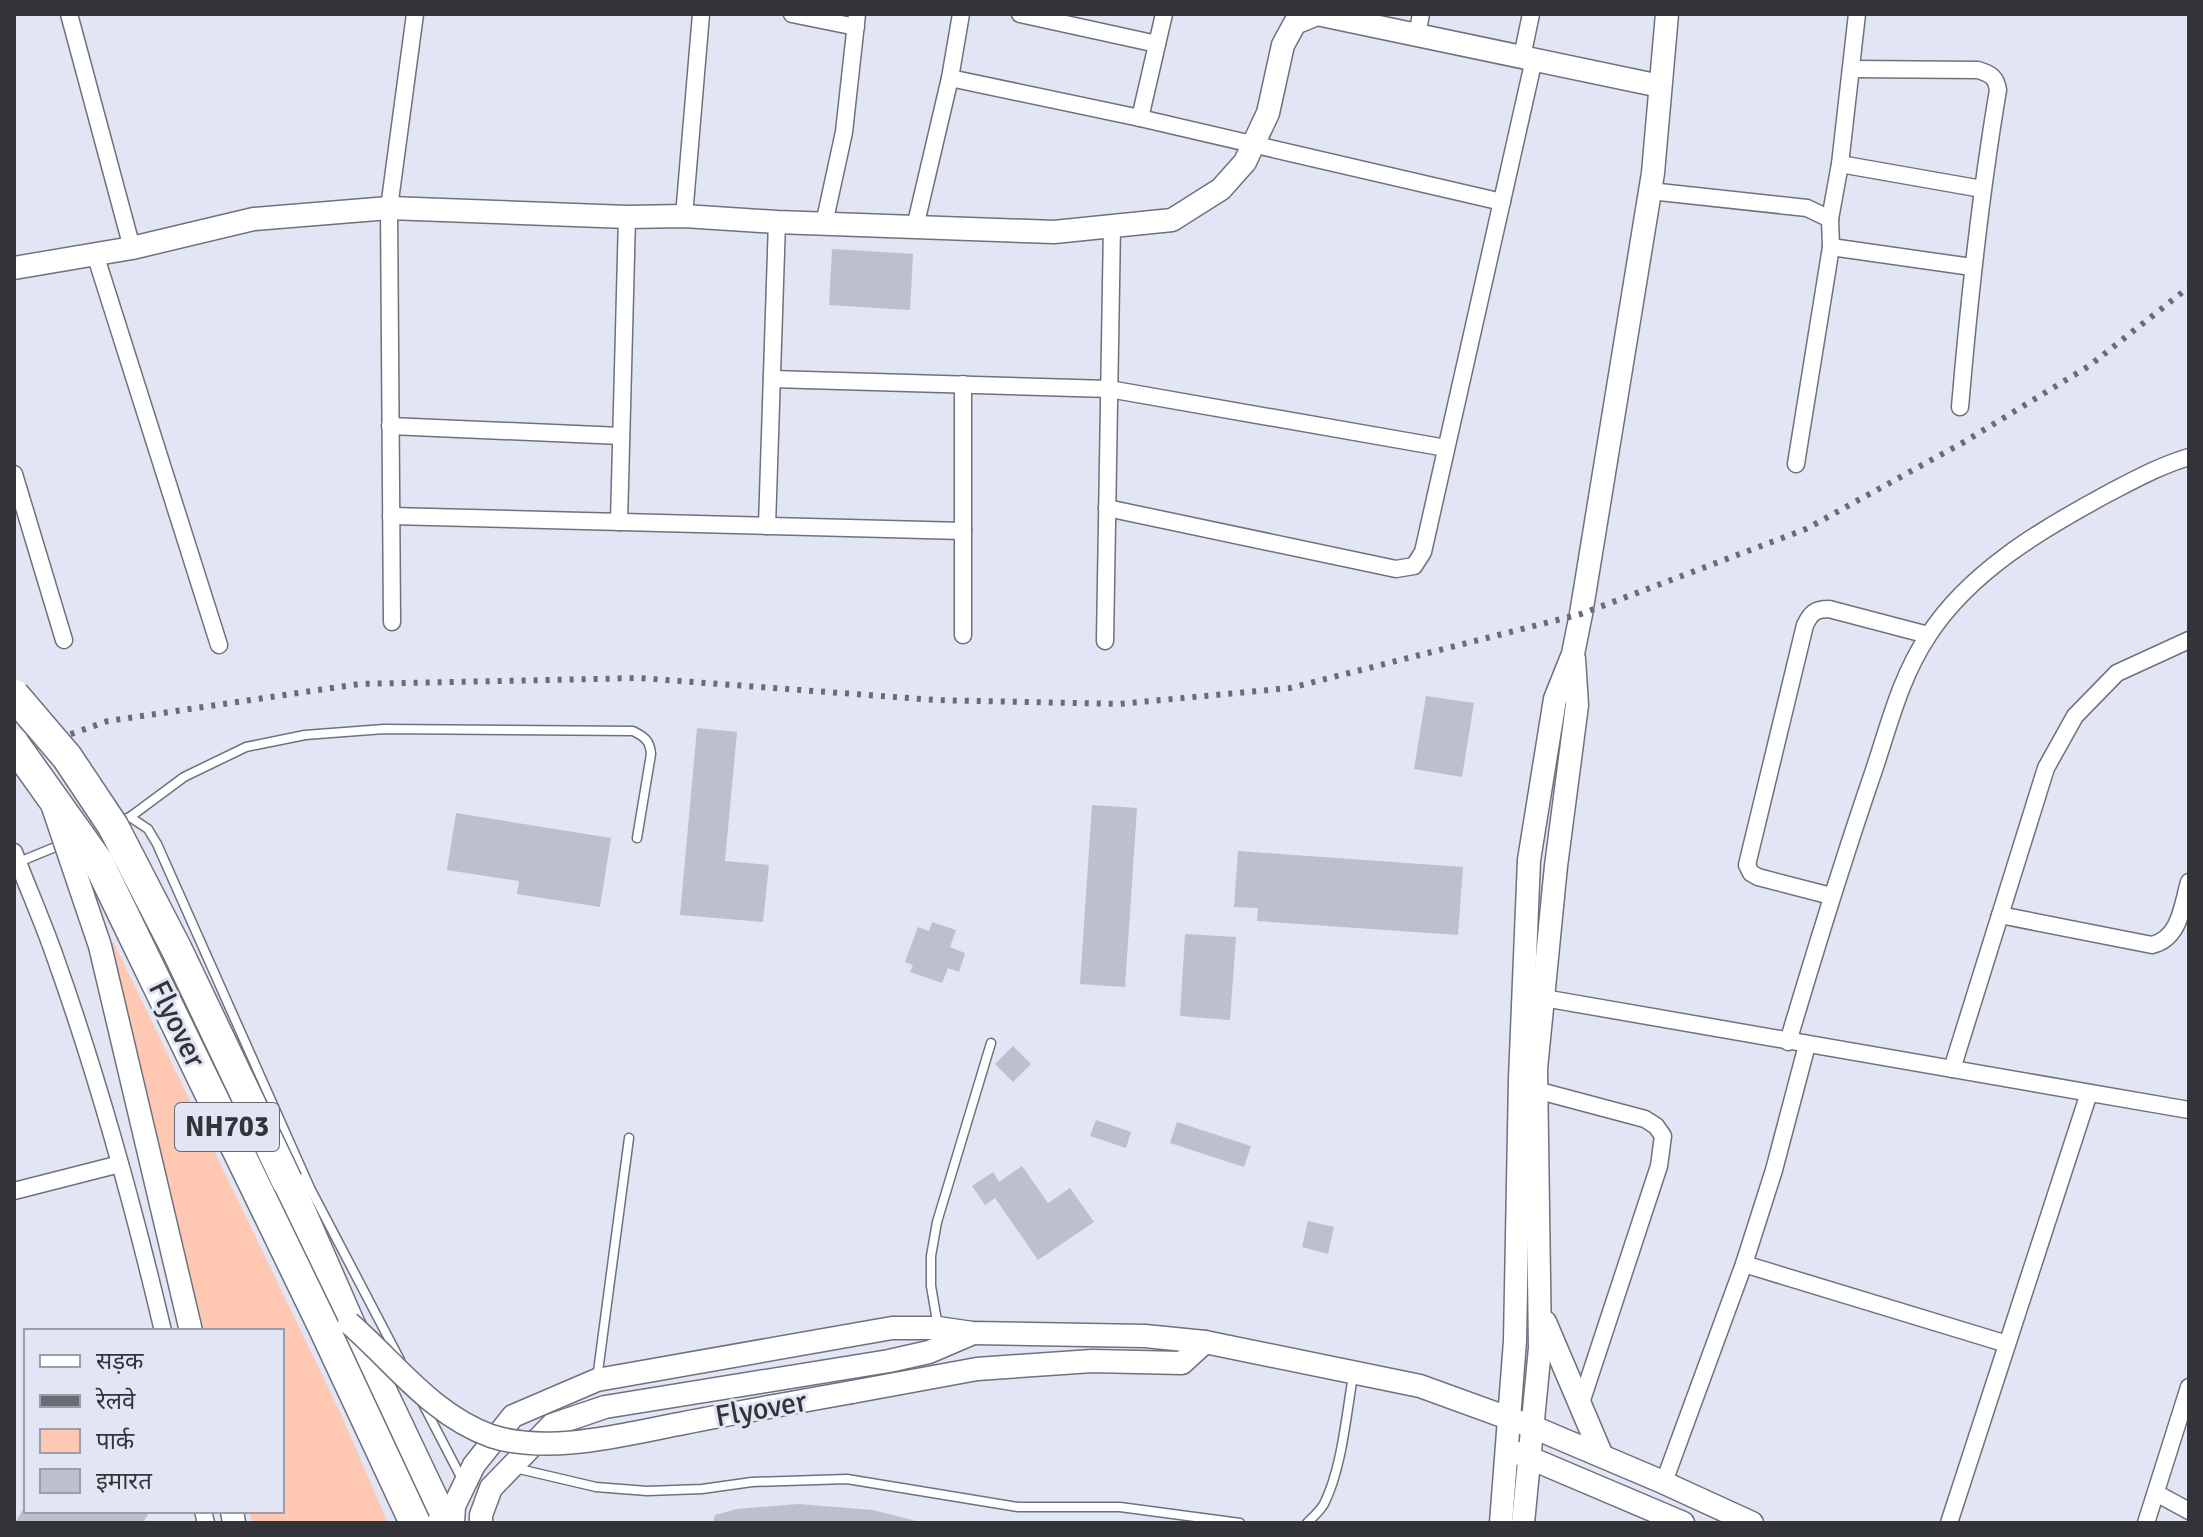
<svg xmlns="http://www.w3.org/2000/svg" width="2203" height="1537" font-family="Signika,'Noto Sans Devanagari',sans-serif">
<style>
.green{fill:#ffc8b2}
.building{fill:#bbbfce}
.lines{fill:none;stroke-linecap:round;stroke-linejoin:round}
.lane-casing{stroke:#6e717e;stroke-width:11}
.street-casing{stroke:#6e717e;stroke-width:19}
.secondary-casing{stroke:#6e717e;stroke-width:25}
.highway-casing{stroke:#6e717e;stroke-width:33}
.lane{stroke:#fff;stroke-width:8}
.street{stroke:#fff;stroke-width:16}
.secondary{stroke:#fff;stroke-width:22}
.highway{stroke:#fff;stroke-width:30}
.rail{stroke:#6a6c75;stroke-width:6;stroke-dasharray:4 8;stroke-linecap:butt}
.secondary-bridge-casing{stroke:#6e717e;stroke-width:25;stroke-linecap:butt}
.highway-bridge-casing{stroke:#6e717e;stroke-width:33;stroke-linecap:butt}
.secondary-bridge{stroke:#fff;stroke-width:22}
.highway-bridge{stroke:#fff;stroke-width:30}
.labels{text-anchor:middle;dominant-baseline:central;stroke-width:6;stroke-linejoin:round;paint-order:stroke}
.shield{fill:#e1e5f4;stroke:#676972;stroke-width:2}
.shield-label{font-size:28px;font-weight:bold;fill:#33343a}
.street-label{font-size:30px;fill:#33343a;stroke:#e1e5f4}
</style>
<rect width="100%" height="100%" fill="#e1e5f4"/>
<polygon class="green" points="114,943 341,1414 388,1523 252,1523 249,1511 282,1511 282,1331 204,1331 109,944"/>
<g class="building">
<polygon points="832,249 913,254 910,310 829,305"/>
<polygon points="1426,696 1474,703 1462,777 1414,769"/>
<polygon points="697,728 737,732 725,861 769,865 763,922 680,915"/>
<polygon points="1092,805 1137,808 1125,987 1080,984"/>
<polygon points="456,813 611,838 600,907 517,894 519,881 447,870"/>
<polygon points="1238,851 1463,867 1458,935 1257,921 1258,908 1234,907"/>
<polygon points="932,922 956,930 950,947 965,953 959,972 948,968 942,983 910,972 913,965 905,962 918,927 929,931"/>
<polygon points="1185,934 1236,937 1230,1020 1180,1016"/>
<polygon points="1013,1046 1031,1064 1013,1082 995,1064"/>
<polygon points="1096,1120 1131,1132 1126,1148 1090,1136"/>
<polygon points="1177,1122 1251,1146 1244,1167 1170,1143"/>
<polygon points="1022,1166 1048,1203 1070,1188 1094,1222 1038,1260 995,1198 985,1205 972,1186 993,1172 999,1182"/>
<polygon points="1308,1221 1334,1227 1328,1254 1302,1247"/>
<polygon points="26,1504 26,1511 150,1511 143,1523 15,1523"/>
<polygon points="798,1504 873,1510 924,1523 713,1523 715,1515 737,1509"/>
</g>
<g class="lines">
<defs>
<g id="lane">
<path d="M130,817L184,777L246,747L305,735L384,729L633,731C645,737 650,741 651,754L637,838"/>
<polyline points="119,821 130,817 148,829 157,844 310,1188 400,1360"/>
<polyline points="19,862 65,843"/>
<polyline points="938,1327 931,1286 931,1256 937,1222 991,1043"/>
<polyline points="597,1379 629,1138"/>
<polyline points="423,1404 463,1481"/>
<polyline points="515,1468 596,1487 647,1491 702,1489 752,1482 847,1479 1018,1507 1120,1507 1240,1523"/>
<path d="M1307,1523C1313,1517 1320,1511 1324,1504C1342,1468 1346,1416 1353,1376"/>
</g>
<g id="street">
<polyline points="69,14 132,248"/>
<polyline points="792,14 856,27"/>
<polyline points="1020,14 1157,44"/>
<polyline points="1417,35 1421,14"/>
<polyline points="1522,57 1531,14"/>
<path d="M1851,69L1978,70C1991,74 1996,77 1998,90C1980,196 1969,301 1960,407"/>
<polyline points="950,78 1140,118 1502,202"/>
<polyline points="1140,118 1164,14"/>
<polyline points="1840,164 1982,189"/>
<polyline points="1650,191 1807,208 1830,219 1831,247 1796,464"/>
<polyline points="684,216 701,14"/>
<polyline points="1830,219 1840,164 1857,14"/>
<polyline points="824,224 844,132 857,14"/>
<polyline points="915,227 950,78 961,14"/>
<polyline points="1831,247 1972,267"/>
<polyline points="95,254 219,645"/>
<polyline points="772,379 1109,389 1446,448"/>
<polyline points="963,384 963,635"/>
<polyline points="390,426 621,436"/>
<polyline points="14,474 64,640"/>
<polyline points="1107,508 1396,569 1414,566 1423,552 1534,59"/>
<polyline points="391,516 963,531"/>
<polyline points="619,522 627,217"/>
<polyline points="767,526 777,222"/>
<polyline points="392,622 389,208 415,14"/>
<polyline points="1105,641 1112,226"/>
<path d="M14,852C27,886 42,920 54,954C98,1077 133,1204 163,1331"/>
<path d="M1831,896L1758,877L1751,873L1747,865L1805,625C1811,613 1815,609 1829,609L1928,635"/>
<path d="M2000,915L2152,945C2180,938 2182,907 2189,882"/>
<polyline points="1532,996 2189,1110"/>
<path d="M1788,1042C1815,951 1843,860 1874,770C1889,725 1901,676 1928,636C1969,572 2042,529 2107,494C2134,480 2159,466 2189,457"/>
<polyline points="1952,1069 2046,768 2075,716 2117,673 2189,640"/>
<polyline points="1536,1090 1645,1119 1656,1126 1663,1136 1659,1166 1580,1406"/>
<polyline points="14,1191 120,1164"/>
<polyline points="1744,1264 2007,1344"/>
<polyline points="1664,1482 1744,1264 1774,1170 1807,1045"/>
<polyline points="2156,1493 2189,1511"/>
<polyline points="203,1511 206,1523"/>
<polyline points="1949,1523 2089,1093"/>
<polyline points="2146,1523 2189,1387"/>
</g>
<g id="secondary">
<polyline points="14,268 132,248 254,219 389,208 627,217 684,216 777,222 1054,232 1172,220 1221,189 1245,162 1268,113 1283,45 1295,23 1317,14 1660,86"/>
<polyline points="1545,1322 1602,1456"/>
<polyline points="852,1392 977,1369 1092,1361 1182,1363 1205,1342"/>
<polyline points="1518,1453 1683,1523"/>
<polyline points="232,1511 234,1523"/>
<polyline points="453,1523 454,1506 474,1465 513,1416 597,1380 892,1328 938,1328 972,1333 1145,1336 1205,1342 1420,1386 1533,1427 1658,1480 1752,1523"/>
<polyline points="481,1523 481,1515 491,1488 552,1425 605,1407 889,1361 929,1352 971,1334"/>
<polyline points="1501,1523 1515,1341 1520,1079 1529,860 1555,699 1573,654 1581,614 1653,173 1667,14"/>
<polyline points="1523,1523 1540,1348 1536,1069 1556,866 1577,705 1574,659"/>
</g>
<polyline id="highway" points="287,1181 349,1323 444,1523"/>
</defs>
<use href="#lane" class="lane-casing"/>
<use href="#street" class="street-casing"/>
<use href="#secondary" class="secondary-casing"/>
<use href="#highway" class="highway-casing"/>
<use href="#lane" class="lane"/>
<use href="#street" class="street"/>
<use href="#secondary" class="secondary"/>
<use href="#highway" class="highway"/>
<polyline class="rail" points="14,754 108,721 359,684 639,678 935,700 1119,704 1290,688 1581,614 1806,529 1964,442 2089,366 2189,287"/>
<defs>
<g id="secondary-bridge">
<polyline points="53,807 100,946 191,1331"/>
<path d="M349,1323C394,1362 432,1415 491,1436C549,1455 626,1434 684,1423C740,1412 796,1402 852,1392"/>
</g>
<g id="highway-bridge">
<polyline points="14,695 67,757 113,826 177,950 287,1181"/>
<polyline points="14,744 98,862 323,1326 415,1523"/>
</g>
</defs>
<use href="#secondary-bridge" class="secondary-bridge-casing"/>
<use href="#highway-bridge" class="highway-bridge-casing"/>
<use href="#secondary-bridge" class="secondary-bridge"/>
<use href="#highway-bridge" class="highway-bridge"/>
</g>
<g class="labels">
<rect class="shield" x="175" y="1103" width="104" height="48" rx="6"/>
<g class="shield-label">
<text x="227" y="1127">NH703</text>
</g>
<g class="street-label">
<text transform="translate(177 1024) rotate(64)">Flyover</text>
<text transform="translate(761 1409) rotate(-10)">Flyover</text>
</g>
</g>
<rect width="2203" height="1537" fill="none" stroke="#33343a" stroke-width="32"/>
<rect x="24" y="1329" width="260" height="184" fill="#e1e5f4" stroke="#9b9eaa" stroke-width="2"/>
<rect x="40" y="1355" width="40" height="12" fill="#ffffff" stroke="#9b9eaa" stroke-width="2"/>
<text x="96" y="1369" font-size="24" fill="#33343a">सड़क</text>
<rect x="40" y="1395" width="40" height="12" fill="#6a6c75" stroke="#9b9eaa" stroke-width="2"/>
<text x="96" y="1409" font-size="24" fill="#33343a">रेलवे</text>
<rect x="40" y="1429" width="40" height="24" fill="#ffc8b2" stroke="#9b9eaa" stroke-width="2"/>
<text x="96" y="1449" font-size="24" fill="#33343a">पार्क</text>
<rect x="40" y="1469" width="40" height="24" fill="#bbbfce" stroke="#9b9eaa" stroke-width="2"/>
<text x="96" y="1489" font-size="24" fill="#33343a">इमारत</text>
</svg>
